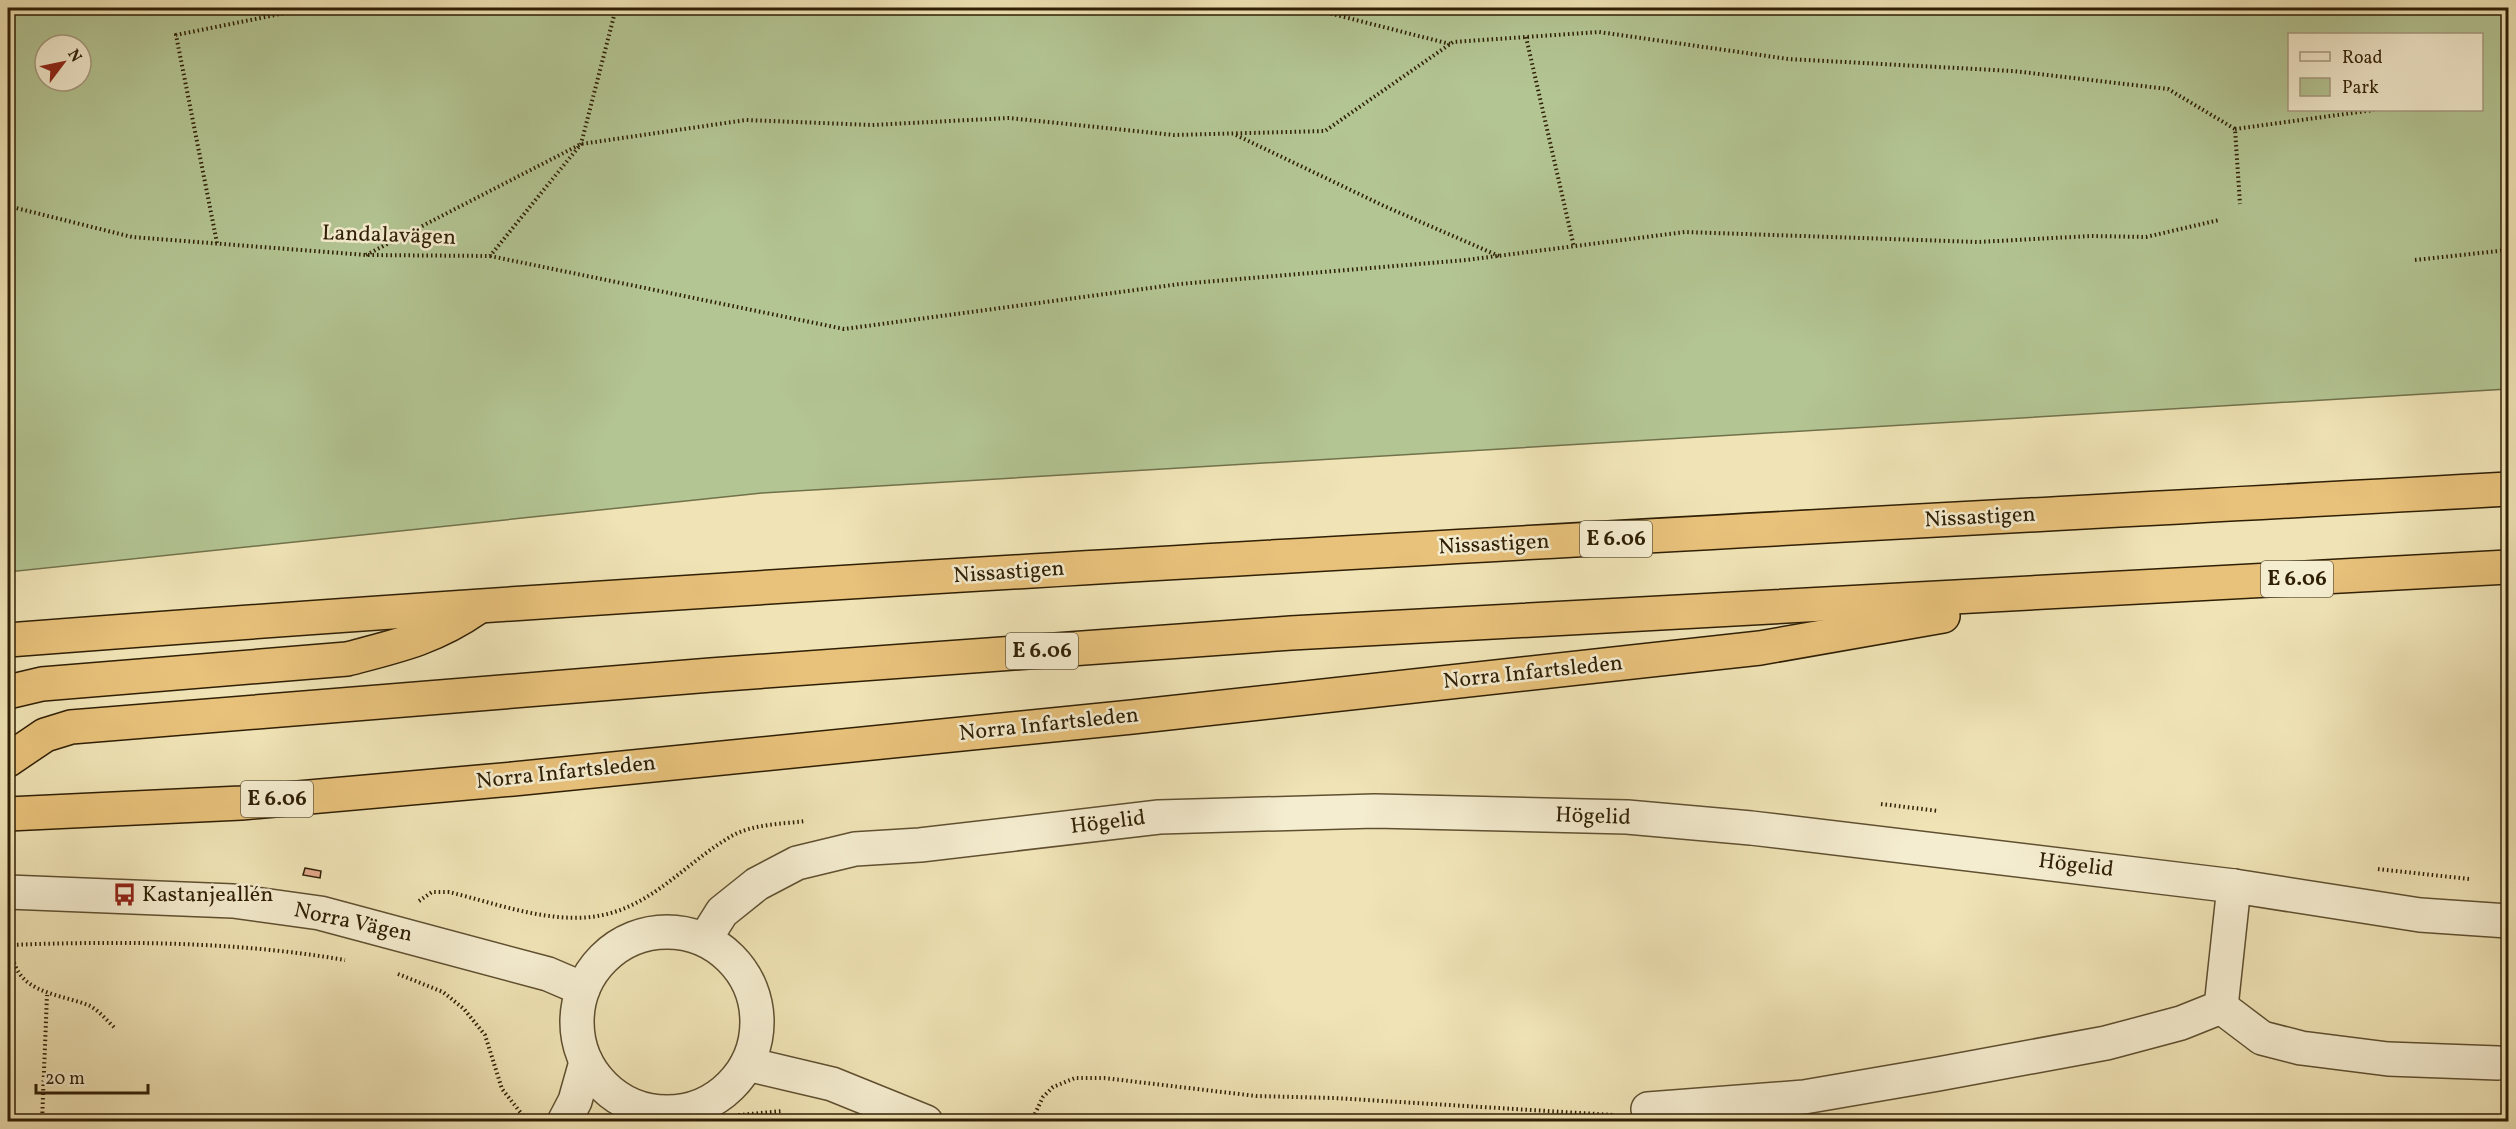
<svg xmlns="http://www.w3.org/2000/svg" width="2516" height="1129" font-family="Vollkorn,serif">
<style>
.green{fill:#b3c593;stroke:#71724c;stroke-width:1.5;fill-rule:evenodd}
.building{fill:#e5ab8e;stroke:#2f1f05;stroke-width:1.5}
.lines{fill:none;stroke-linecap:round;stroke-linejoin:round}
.minor-casing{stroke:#5f5031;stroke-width:36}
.tertiary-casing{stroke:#5f5031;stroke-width:36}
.trunk-casing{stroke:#2f1f05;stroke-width:36}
.path{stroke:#2f1f05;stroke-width:4;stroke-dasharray:1.5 3;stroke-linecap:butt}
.minor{stroke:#f5edd0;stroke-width:33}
.tertiary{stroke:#f5edd0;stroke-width:33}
.trunk{stroke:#e8c27b;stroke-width:33}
.labels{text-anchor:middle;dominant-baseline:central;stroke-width:5;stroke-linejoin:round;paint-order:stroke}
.shield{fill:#f5edd0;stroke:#6a5d42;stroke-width:1.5}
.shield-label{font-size:21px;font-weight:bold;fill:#2f1f05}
.street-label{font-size:22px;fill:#2f1f05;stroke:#f5edd0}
.poi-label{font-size:22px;fill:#2f1f05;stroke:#f5edd0;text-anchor:start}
</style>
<rect width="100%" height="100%" fill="#f0e4b6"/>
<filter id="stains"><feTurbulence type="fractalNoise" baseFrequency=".00333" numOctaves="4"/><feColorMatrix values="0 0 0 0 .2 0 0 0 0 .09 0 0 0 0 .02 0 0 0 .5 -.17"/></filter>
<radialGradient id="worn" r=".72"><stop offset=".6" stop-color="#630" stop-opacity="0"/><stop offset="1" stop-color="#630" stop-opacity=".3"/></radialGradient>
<path class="green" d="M8,8H2508V389L762,493L8,572ZM2290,34H2482V110H2290ZM45,45H81V81H45Z"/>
<polygon class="building" points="305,868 321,871 320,878 303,875"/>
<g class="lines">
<defs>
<g id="minor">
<polyline points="2221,1007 2262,1038 2301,1048 2388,1059 2498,1063"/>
<polyline points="1648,1109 1804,1097 1938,1074 2106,1043 2181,1023 2221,1007 2234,886"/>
</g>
<g id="tertiary">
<polyline points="8,892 233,901 320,913 548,974 583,989"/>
<circle cx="667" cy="1022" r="90"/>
<polyline points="705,939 722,912 757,884 797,863 855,849 920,845 1159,817 1375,811 1627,817 1751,828 2234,886 2420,915 2508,921"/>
<polyline points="747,1064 832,1084 926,1122"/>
<polyline points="564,1122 575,1101 586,1062"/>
</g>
<g id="trunk">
<path d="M8,640C840,576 1675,535 2508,489"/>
<path d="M8,692L42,684L347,659C397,646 434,638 477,608"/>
<polyline points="8,760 45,735 71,727 711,675 1291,633 2508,567"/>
<polyline points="8,814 241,803 513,779 1132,717 1760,648 1943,616"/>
</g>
</defs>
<use href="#minor" class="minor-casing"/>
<use href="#tertiary" class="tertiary-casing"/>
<use href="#trunk" class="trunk-casing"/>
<g class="path">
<polyline points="1309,8 1450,44"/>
<polyline points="1526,37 1574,247"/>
<polyline points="2235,129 2374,110"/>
<polyline points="1236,135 1384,206 1499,256"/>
<polyline points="8,206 132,237 366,255 490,256 581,144 616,8"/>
<polyline points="217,243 176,35 310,8"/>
<polyline points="366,255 581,144 746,120 872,125 1009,118 1174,135 1325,131 1453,42 1599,32 1788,59 2013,71 2168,89 2235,129 2240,204"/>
<polyline points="490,256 844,329 1180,284 1466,260 1685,232 1978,242 2091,236 2146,237 2219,220"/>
<polyline points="2415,260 2508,250"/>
<polyline points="1881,804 1939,811"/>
<polyline points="2378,869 2469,879"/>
<path d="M419,901L432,892H449C499,904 559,928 611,913C657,900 689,861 730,837C751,824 782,824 806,821"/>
<path d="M8,945C120,941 234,941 345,960"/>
<path d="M11,945C13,993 53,992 88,1005C98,1009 108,1022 116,1029"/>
<polyline points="398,974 443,992 464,1009 485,1035 502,1089 528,1122"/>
<polyline points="42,1122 47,995"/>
<polyline points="722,1122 739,1115 782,1111"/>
<polyline points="1031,1122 1043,1097 1053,1087 1075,1078 1104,1078 1256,1096 1334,1098 1613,1115"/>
</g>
<use href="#minor" class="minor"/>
<use href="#tertiary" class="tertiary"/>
<use href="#trunk" class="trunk"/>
</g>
<defs>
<symbol id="bus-bare" viewBox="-9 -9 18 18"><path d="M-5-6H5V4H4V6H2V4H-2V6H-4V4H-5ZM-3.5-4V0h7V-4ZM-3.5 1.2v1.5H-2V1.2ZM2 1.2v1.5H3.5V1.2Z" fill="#8f2418" stroke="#f5edd0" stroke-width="2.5" paint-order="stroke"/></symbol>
</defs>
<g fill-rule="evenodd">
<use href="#bus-bare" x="108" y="878" width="33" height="33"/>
</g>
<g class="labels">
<g class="shield">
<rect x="1580" y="521" width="72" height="36" rx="4.5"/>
<rect x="2261" y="561" width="72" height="36" rx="4.5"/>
<rect x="1006" y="633" width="72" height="36" rx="4.5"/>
<rect x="241" y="781" width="72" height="36" rx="4.5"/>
</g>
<g class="shield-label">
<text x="1616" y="539">E 6.06</text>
<text x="2297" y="579">E 6.06</text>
<text x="1042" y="651">E 6.06</text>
<text x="277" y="799">E 6.06</text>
</g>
<g class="street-label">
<text transform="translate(389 236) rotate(2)">Landalavägen</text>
<text transform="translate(1980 518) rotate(-3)">Nissastigen</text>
<text transform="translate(1494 545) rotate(-3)">Nissastigen</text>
<text transform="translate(1009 573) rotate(-4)">Nissastigen</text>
<text transform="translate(1533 673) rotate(-6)">Norra Infartsleden</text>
<text transform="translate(1049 725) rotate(-6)">Norra Infartsleden</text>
<text transform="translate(566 773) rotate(-6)">Norra Infartsleden</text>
<text transform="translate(1593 817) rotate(2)">Högelid</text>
<text transform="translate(1108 823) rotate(-7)">Högelid</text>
<text transform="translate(2076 866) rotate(7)">Högelid</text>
<text transform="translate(353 923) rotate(12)">Norra Vägen</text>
</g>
<g class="poi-label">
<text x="142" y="895">Kastanjeallén</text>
</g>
</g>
<rect width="2516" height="1129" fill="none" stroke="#f0e4b6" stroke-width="30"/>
<rect x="9" y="9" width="2498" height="1111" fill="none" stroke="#2f1f05" stroke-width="3"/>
<rect x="15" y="15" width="2486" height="1099" fill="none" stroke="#2f1f05" stroke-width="1.5"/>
<rect x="2288" y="33" width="195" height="78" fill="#f5edd0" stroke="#a69b7f" stroke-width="1.5"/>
<rect x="2300" y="52" width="30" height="9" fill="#f5edd0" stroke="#a69b7f" stroke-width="1.5"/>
<text x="2342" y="63" font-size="18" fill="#2f1f05">Road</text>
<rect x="2300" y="78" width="30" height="18" fill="#b3c593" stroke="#a69b7f" stroke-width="1.5"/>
<text x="2342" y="93" font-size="18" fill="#2f1f05">Park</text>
<g transform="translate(63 63) rotate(58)"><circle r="28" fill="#f5edd0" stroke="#a69b7f" stroke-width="1.5"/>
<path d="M0-4.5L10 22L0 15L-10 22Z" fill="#8f2418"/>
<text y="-9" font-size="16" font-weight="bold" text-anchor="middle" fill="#2f1f05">N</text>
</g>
<path d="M36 1084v9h112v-9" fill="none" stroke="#2f1f05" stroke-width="3"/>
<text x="45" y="1084" font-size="18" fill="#2f1f05" stroke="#f5edd0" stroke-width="4.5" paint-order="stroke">20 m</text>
<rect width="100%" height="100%" filter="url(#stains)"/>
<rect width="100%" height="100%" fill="url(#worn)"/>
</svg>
